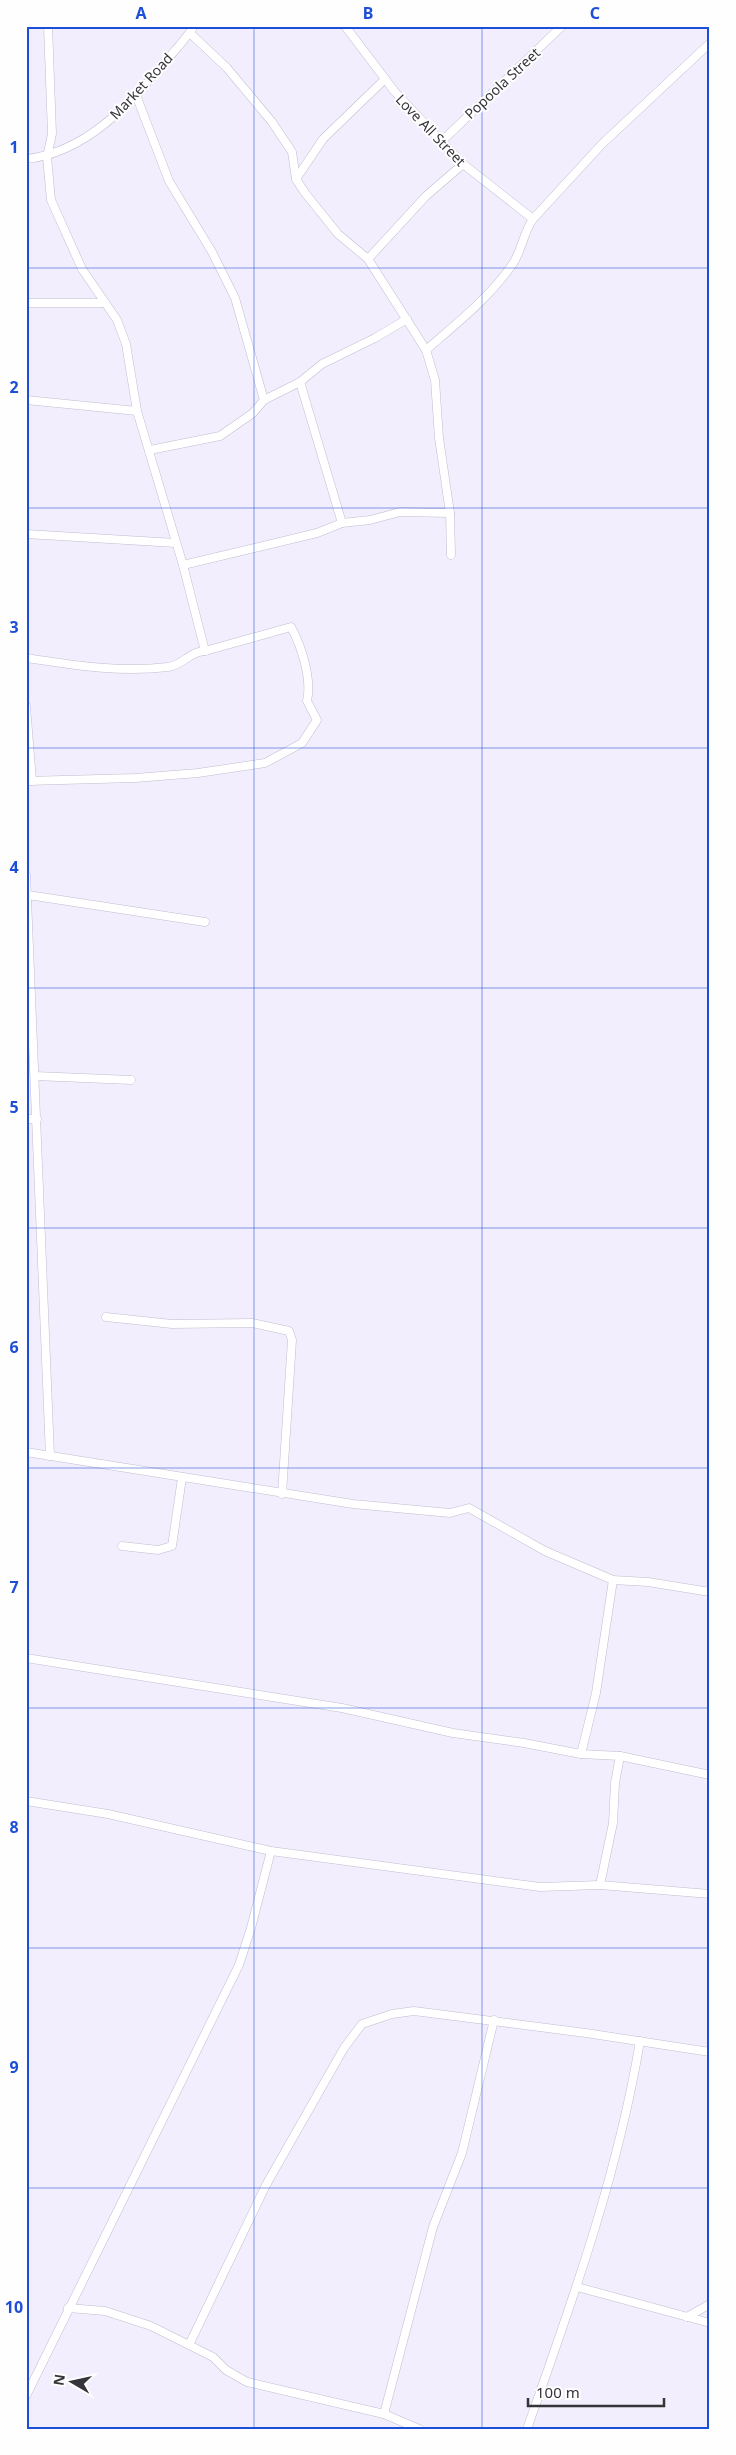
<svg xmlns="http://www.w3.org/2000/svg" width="736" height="2455" font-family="'Noto Sans',sans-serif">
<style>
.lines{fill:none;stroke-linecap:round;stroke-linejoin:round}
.street-casing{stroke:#c2bdcf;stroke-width:9}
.street{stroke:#fff;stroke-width:8}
.grid{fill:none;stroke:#1d4ed8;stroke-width:1;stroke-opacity:0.55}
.labels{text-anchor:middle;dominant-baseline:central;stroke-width:4;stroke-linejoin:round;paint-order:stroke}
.street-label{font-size:14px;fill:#36343b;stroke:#fefefe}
.neatline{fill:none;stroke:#1d4ed8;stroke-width:2}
.grid-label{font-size:16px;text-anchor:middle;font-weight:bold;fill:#1d4ed8}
</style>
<rect width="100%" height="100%" fill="#f2eefd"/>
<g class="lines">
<defs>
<g id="street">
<polyline points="48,26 52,134 47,157 51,200 82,269 117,320 126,344 137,411 183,565 205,651"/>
<polyline points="345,26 395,92 463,164 533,219"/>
<polyline points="190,33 227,68 272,122 292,152 296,179 305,193 338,234 368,259 426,350 435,380 439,438 450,513 451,555"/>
<polyline points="136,95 169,181 212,252 235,298 264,400"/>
<polyline points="442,141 562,26"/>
<path d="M26,159C85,153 129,105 165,62C175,50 186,39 194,26"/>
<polyline points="296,179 323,139 385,79"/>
<polyline points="368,259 426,196 463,164"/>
<polyline points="26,303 105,303"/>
<path d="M426,350C456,324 489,298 512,265C522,251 523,233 533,219L602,144L710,43"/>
<polyline points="300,382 342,523"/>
<polyline points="26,400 137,411"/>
<polyline points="150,450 220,436 253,413 264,400 300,382 322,364 375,338 407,319"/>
<polyline points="26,534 176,543"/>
<polyline points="183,565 317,533 342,523 370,520 400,512 450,513"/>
<path d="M26,658C73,665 120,673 168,667C182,666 190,651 205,651L291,627C302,647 312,680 307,701L317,720L302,743L265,763L198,773L135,778L26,781"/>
<polyline points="26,706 32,781"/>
<polyline points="26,875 50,1456"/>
<polyline points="28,895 205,922"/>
<polyline points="35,1076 131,1080"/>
<polyline points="26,1119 37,1119"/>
<polyline points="106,1317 172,1324 252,1323 289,1331 292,1340 282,1494"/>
<polyline points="26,1452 353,1504 450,1513 469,1508 545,1551 613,1580 648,1582 710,1592"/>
<polyline points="122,1546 158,1550 172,1546 182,1478"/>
<polyline points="26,1658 342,1708 453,1733 524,1743 581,1754 620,1756 710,1775"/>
<polyline points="581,1754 596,1693 613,1580"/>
<polyline points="26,1801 108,1814 271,1851 540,1887 600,1885 710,1894"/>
<polyline points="600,1885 613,1823 615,1783 620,1756"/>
<polyline points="577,2287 710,2323"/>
<polyline points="68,2308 105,2311 151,2326 213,2357 226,2370 247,2382 384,2414 419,2429"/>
<polyline points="687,2317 710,2304"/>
<polyline points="189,2345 266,2185 344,2048 362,2024 392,2014 414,2011 586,2033 710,2052"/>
<polyline points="26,2396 239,1965 251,1928 271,1851"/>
<polyline points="384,2414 433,2227 462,2153 494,2020"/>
<path d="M527,2429C572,2302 618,2174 640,2041"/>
</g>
</defs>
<use href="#street" class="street-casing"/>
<use href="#street" class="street"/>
</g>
<path class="grid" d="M254,26V2429M482,26V2429M26,268H710M26,508H710M26,748H710M26,988H710M26,1228H710M26,1468H710M26,1708H710M26,1948H710M26,2188H710"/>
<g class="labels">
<g class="street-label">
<text transform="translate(502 83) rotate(-43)">Popoola Street</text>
<text transform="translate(141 86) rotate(-47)">Market Road</text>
<text transform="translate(431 130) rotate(46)">Love All Street</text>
</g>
</g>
<rect width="736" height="2455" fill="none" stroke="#fefefe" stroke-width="55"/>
<g transform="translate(72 2382) rotate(279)" stroke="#fefefe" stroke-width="4" paint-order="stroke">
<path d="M0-4L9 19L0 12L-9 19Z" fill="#36343b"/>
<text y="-8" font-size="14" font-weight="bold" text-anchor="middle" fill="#36343b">N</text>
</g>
<path d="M528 2398v8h136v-8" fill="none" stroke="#36343b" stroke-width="2.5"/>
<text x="536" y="2398" font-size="15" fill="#36343b" stroke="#fefefe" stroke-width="4" paint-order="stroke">100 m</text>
<rect x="28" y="28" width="680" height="2400" class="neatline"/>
<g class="grid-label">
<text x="141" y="19">A</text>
<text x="368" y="19">B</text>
<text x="595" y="19">C</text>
<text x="14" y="153">1</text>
<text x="14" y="393">2</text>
<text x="14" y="633">3</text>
<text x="14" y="873">4</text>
<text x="14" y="1113">5</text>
<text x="14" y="1353">6</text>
<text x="14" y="1593">7</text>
<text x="14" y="1833">8</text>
<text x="14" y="2073">9</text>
<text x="14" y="2313">10</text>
</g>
</svg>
